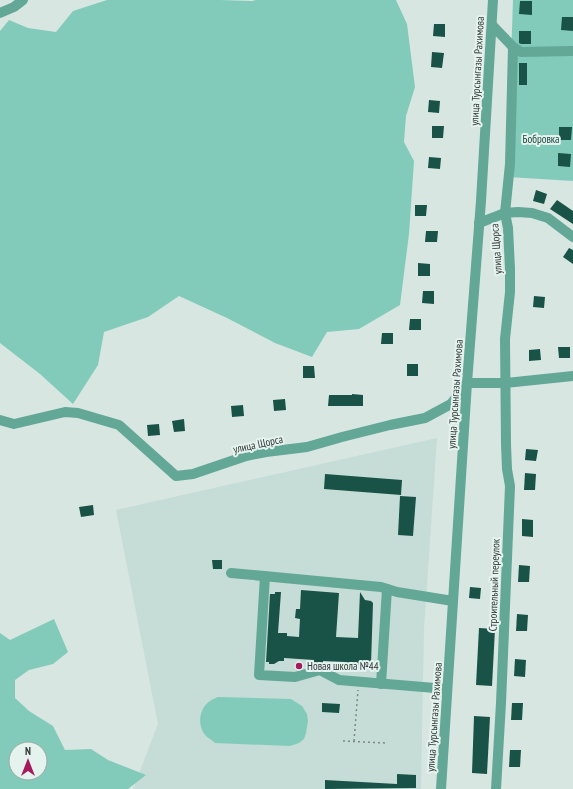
<svg xmlns="http://www.w3.org/2000/svg" width="573" height="789" font-family="'PT Sans Narrow',sans-serif">
<style>
.built{fill:#c5ddd6}
.green{fill:#82cbba;fill-rule:evenodd}
.building{fill:#195247}
.lines{fill:none;stroke-linecap:round;stroke-linejoin:round}
.path{stroke:#7d8785;stroke-width:1.5;stroke-dasharray:2 3;stroke-linecap:butt}
.minor{stroke:#63a797;stroke-width:10}
.poi-dot{fill:#a5195d;stroke:#e5f3ef;stroke-width:1.5}
.labels{text-anchor:middle;dominant-baseline:central;stroke-width:4;stroke-linejoin:round;paint-order:stroke}
.street-label{font-size:11px;fill:#313736;stroke:#e5f3ef}
.park-label{font-size:11px;fill:#17453c;stroke:#e5f3ef}
.poi-label{font-size:11px;fill:#313736;stroke:#e5f3ef;text-anchor:start}
</style>
<rect width="100%" height="100%" fill="#d8e6e2"/>
<polygon class="built" points="437,438 424,629 421,789 133,789 158,724 116,510"/>
<g class="green">
<polygon points="107,0 220,0 252,1 256,0 396,0 407,24 415,87 406,116 404,142 414,161 409,234 400,305 359,329 327,332 312,357 275,343 227,318 179,296 148,317 104,332 98,365 73,404 40,374 0,343 0,31 9,20 28,28 56,32 73,11"/>
<polygon points="513,0 573,0 573,181 507,177"/>
<path d="M54,619L68,652L53,664L29,670L15,680V698L29,711L53,726L65,750L91,749L108,760L146,775L128,789H0V633L10,640ZM16,749H40V773H16Z"/>
<path d="M218,697L291,699L302,706L307,714L308,721L306,733L304,739L299,743L290,746L215,743C213,741 210,739 207,737C197,728 198,709 210,701C212,699 216,698 218,697Z"/>
</g>
<g class="building">
<polygon points="520,1 532,1 532,15 519,14"/>
<polygon points="562,17 573,17 573,31 561,30"/>
<polygon points="434,24 445,24 445,37 433,36"/>
<polygon points="519,31 531,31 531,44 521,44 519,43"/>
<polygon points="432,52 444,53 442,68 431,67"/>
<rect x="519" y="63" width="8" height="22"/>
<polygon points="429,100 440,101 439,113 428,112"/>
<polygon points="432,126 444,126 443,138 432,138"/>
<polygon points="559,127 572,127 571,140 559,140"/>
<polygon points="558,153 571,154 570,167 558,166"/>
<polygon points="429,157 441,158 440,169 428,168"/>
<polygon points="536,190 547,194 544,204 533,201"/>
<polygon points="557,200 573,211 573,224 550,209"/>
<polygon points="415,205 427,205 426,216 415,216"/>
<polygon points="426,231 438,231 437,242 425,242"/>
<polygon points="569,248 573,250 573,264 563,257"/>
<polygon points="418,263 430,264 430,276 418,276"/>
<polygon points="423,291 434,291 434,304 422,303"/>
<polygon points="534,296 545,297 544,308 533,307"/>
<polygon points="410,319 421,319 421,330 409,330"/>
<polygon points="382,333 393,333 393,344 381,344"/>
<polygon points="558,347 570,347 570,358 559,358"/>
<polygon points="540,349 541,360 529,361 529,350"/>
<rect x="407" y="364" width="11" height="12"/>
<polygon points="303,366 314,366 315,378 303,378"/>
<polygon points="352,394 363,395 363,406 328,406 329,395 352,395"/>
<polygon points="285,399 286,410 274,411 273,400"/>
<polygon points="243,405 244,416 232,417 231,406"/>
<polygon points="184,419 185,431 174,432 172,421"/>
<polygon points="159,424 160,435 148,436 147,425"/>
<polygon points="526,449 538,450 536,461 525,460"/>
<polygon points="525,473 536,474 535,490 524,490"/>
<polygon points="325,474 402,480 401,495 324,489"/>
<polygon points="400,496 416,497 413,536 398,535"/>
<polygon points="93,505 94,515 81,517 79,507"/>
<polygon points="522,519 533,520 533,537 522,536"/>
<polygon points="212,560 222,560 222,569 213,569"/>
<polygon points="519,565 530,566 529,582 518,582"/>
<polygon points="470,587 481,588 480,599 469,598"/>
<polygon points="301,590 339,593 336,637 358,638 360,592 365,600 371,601 373,603 371,664 367,669 356,668 356,665 344,664 345,662 323,661 323,664 319,664 313,665 314,660 284,658 284,661 279,661 274,664 269,664 269,662 266,662 270,594 275,594 275,592 281,592 278,633 287,633 287,636 299,637 300,619 295,618 296,609 300,609"/>
<polygon points="517,614 528,615 527,631 516,631"/>
<polygon points="479,628 495,629 492,686 476,685"/>
<polygon points="515,659 526,660 525,677 514,676"/>
<polygon points="322,703 340,704 339,713 322,712"/>
<polygon points="512,703 523,703 522,720 511,720"/>
<polygon points="474,716 490,717 487,774 472,773"/>
<polygon points="510,750 521,750 520,767 509,767"/>
<polygon points="397,774 416,775 416,788 325,789 325,780 397,784"/>
</g>
<g class="lines">
<g class="path">
<polyline points="343,741 386,743"/>
<polyline points="354,741 358,690"/>
</g>
<g class="minor">
<polyline points="0,13 14,7 23,0"/>
<polyline points="492,25 513,47 521,52 573,51"/>
<polyline points="479,223 505,213 518,212 532,213 548,218 573,237"/>
<polyline points="0,420 14,424 65,412 78,413 119,425 176,476 193,474 246,456 266,452 307,447 342,437 390,425 425,418 451,404 467,383 505,383 573,376"/>
<polyline points="231,573 381,587 397,592 453,601"/>
<polyline points="265,576 259,675 295,677 320,670 339,680 447,689"/>
<polyline points="381,684 387,589"/>
<polyline points="441,789 467,383 481,201 493,0"/>
<polyline points="496,789 501,703 510,486 507,469 506,444 505,339 510,292 510,269 508,228 505,213 510,164 513,47"/>
</g>
</g>
<circle class="poi-dot" cx="299" cy="666" r="4"/>
<g class="labels">
<g class="street-label">
<text transform="translate(477 71) rotate(-87)">улица Турсынгазы Рахимова</text>
<text transform="translate(496 249) rotate(-94)">улица Щорса</text>
<text transform="translate(455 394) rotate(-86)">улица Турсынгазы Рахимова</text>
<text transform="translate(258 444) rotate(-12)">улица Щорса</text>
<text transform="translate(494 585) rotate(-88)">Строительный переулок</text>
<text transform="translate(434 717) rotate(-86)">улица Турсынгазы Рахимова</text>
</g>
<g class="park-label">
<text x="541" y="139">Бобровка</text>
</g>
<g class="poi-label">
<text x="307" y="666">Новая школа №44</text>
</g>
</g>
<g transform="translate(28 761)"><circle r="19" fill="#e5f3ef" stroke="#9da8a5"/>
<path d="M0-3L7 15L0 10L-7 15Z" fill="#a5195d"/>
<text y="-6" font-size="11" font-weight="bold" text-anchor="middle" fill="#313736">N</text>
</g>
</svg>
